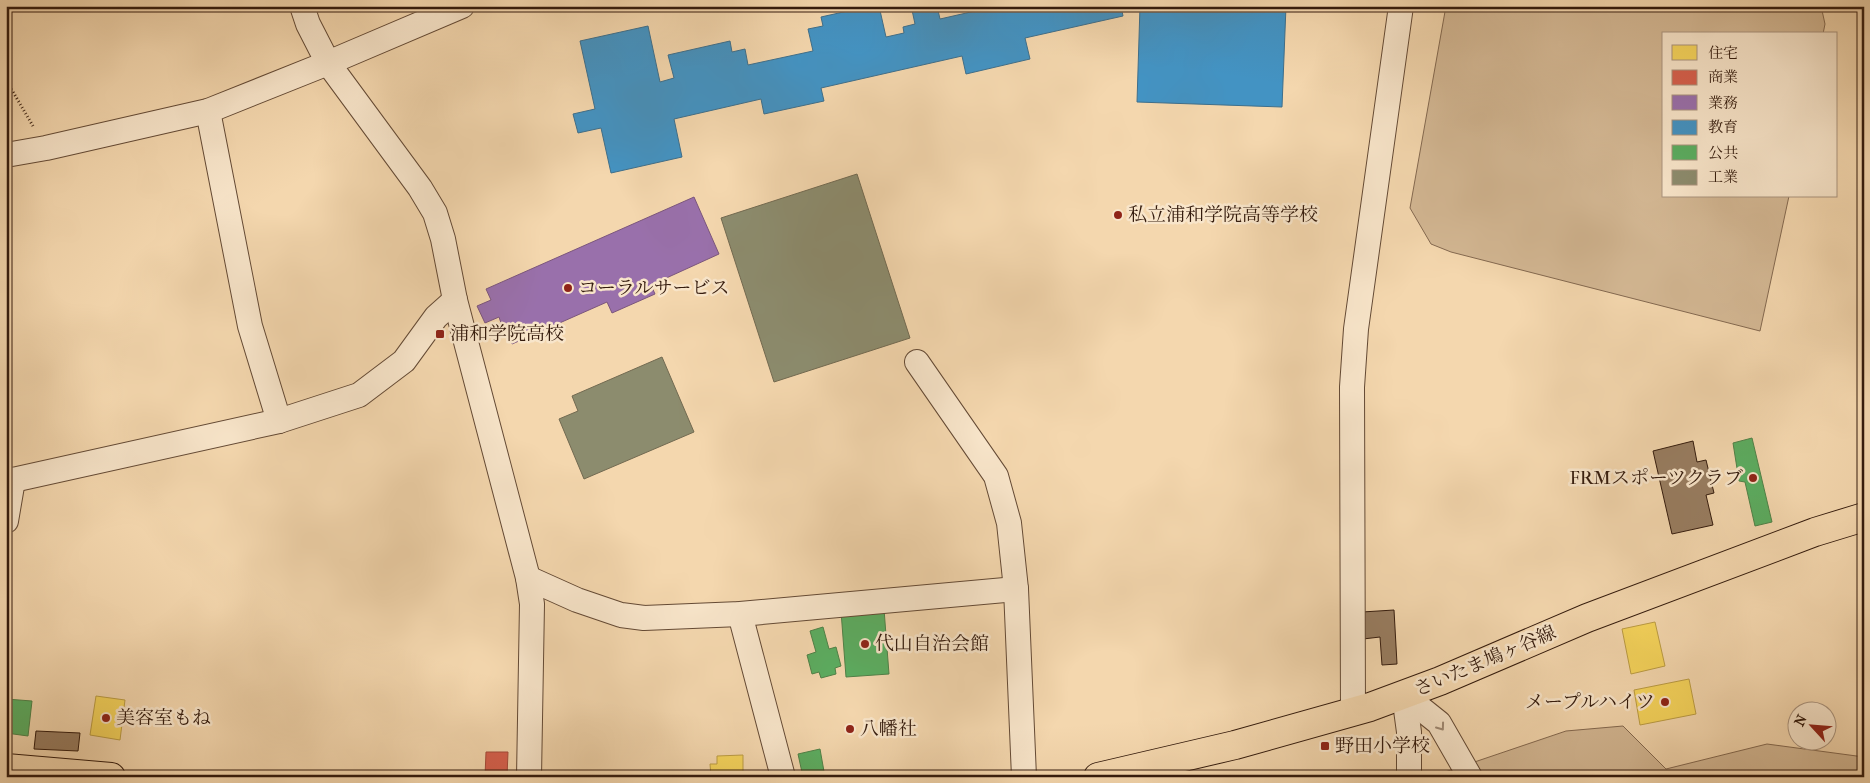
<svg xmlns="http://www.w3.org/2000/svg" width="1870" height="783" font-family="'IM FELL French Canon','Noto Serif JP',serif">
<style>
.green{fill:#d3b793;stroke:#846950}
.homes{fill:#f6d55c;stroke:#bc9d44}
.shops{fill:#d6604d;stroke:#a54b3a}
.offices{fill:#9970ab;stroke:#7b567c}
.schools{fill:#4393c3;stroke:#3e6f8c}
.public{fill:#5aae61;stroke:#4f8248}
.industry{fill:#8c8c6e;stroke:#726a51}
.building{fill:#987d61;stroke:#341b0d}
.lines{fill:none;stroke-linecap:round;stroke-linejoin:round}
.minor-casing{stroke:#644a35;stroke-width:26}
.major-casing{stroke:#341b0d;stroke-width:30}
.path{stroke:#341b0d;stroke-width:3;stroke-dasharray:1 2.5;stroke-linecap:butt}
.minor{stroke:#f8e5ca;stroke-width:24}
.major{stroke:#f4d7ae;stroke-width:28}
.oneway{stroke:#a08a75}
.poi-dot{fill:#8f2418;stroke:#f8e5ca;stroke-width:2}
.labels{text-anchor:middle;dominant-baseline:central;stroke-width:5;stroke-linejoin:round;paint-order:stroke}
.poi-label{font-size:19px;fill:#341b0d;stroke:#f8e5ca;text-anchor:start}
.street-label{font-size:19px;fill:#341b0d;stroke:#f8e5ca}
</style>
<rect width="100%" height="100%" fill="#f4d7ae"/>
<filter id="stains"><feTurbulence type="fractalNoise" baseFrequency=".004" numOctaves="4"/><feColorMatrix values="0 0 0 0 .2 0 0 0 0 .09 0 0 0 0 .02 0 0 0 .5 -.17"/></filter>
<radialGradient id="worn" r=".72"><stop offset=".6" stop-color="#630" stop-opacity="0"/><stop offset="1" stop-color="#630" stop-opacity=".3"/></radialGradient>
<g class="green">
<polygon points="1446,6 1821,6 1825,24 1823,34 1664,34 1664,196 1789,196 1760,331 1451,252 1431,244 1410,208"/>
<polygon points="1623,726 1666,769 1767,744 1864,757 1864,777 1445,777 1445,772 1566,731"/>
</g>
<g class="homes">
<polygon points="1655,622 1665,666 1631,674 1622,629"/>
<polygon points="1689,679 1696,714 1640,725 1634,690"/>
<polygon points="96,696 125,700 120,740 90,735"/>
<polygon points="743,755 743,777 711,777 710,764 717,764 717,756"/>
</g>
<polygon class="shops" points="486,752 508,752 507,777 485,777"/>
<polygon class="offices" points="694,197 719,254 651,285 655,294 612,313 607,302 512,344 508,333 500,337 495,326 501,323 499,317 485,323 477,306 491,300 486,289"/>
<g class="schools">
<polygon points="870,6 879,6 886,37 904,33 903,27 915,24 912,10 929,6 937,6 940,19 997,6 1121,6 1123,16 1025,38 1030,59 966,74 962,56 821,88 824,101 764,114 761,99 674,119 682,157 611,173 601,128 578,133 573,114 595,109 580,41 648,26 660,82 674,78 668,55 730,41 732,52 745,49 748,65 813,51 808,29 823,26 821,17"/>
<polygon points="1140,6 1286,6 1282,107 1137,102"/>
</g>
<g class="public">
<polygon points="1752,438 1772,522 1755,526 1745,482 1739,481 1733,443"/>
<polygon points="884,609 889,674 846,677 841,611"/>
<polygon points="823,627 829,649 836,647 841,666 835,668 836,674 821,678 819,672 812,674 807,655 816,652 810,631"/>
<polygon points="6,699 32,701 28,736 6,733"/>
<polygon points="820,749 825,777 803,777 798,754"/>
</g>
<g class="industry">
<polygon points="857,174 910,338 774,382 721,218"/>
<polygon points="662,357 694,432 584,479 559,419 578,411 572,396"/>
</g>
<g class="building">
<polygon points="1693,441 1697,462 1706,460 1714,493 1706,495 1713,525 1672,534 1653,451"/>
<polygon points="1394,610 1397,664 1382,665 1380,637 1363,639 1362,612"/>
<polygon points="36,731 80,733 78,751 34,749"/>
</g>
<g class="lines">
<defs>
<g id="minor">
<polyline points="302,6 308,24 328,63 420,188 435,213 443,239 455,300 528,578 532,604 529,777"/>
<polyline points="208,111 250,326 279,421"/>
<polyline points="6,155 46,148 208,111 328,63 462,6"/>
<polyline points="917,362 996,476 1009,523 1016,589 1024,777"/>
<polyline points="6,479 13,480 6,521"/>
<polyline points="13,480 279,421 359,395 404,361 436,317 455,300"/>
<polyline points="528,578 577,600 621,615 644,618 740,614 1016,589"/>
<polyline points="740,614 783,777"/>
<polyline points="1404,695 1439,723 1470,777"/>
<polyline points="1404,695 1409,732 1409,777"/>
<polyline points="1353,712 1352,387 1356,329 1401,6"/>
</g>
<g id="major">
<polyline points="6,768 111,777"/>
<polyline points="1098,777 1235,745 1370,707 1440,681 1587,618 1815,532 1864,517"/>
</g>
</defs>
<use href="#minor" class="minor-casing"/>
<use href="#major" class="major-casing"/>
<polyline class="path" points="6,80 33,126"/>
<use href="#minor" class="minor"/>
<use href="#major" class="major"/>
</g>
<defs><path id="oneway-chevron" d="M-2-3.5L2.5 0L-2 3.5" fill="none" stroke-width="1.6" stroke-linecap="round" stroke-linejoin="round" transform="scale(1.25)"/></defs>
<use class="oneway" href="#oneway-chevron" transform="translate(1441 727) rotate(54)"/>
<g class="poi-dot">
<circle cx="1118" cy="215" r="5"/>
<circle cx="568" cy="288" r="5"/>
<rect x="435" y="329" width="10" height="10" rx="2.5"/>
<circle cx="1753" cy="478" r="5"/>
<circle cx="865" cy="644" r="5"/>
<circle cx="1665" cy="702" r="5"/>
<circle cx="106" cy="718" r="5"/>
<circle cx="850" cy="729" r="5"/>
<rect x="1320" y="741" width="10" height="10" rx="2.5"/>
</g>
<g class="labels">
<g class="poi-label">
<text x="1128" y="215">私立浦和学院高等学校</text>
<text x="578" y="288">コーラルサービス</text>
<text x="450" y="334">浦和学院高校</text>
<text x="1743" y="478" text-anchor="end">FRMスポーツクラブ</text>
<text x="875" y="644">代山自治会館</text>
<text x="1655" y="702" text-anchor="end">メープルハイツ</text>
<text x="116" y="718">美容室もね</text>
<text x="860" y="729">八幡社</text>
<text x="1335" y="746">野田小学校</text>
</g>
<g class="street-label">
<text transform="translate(1485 661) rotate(-23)">さいたま鳩ヶ谷線</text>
</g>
</g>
<rect width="1870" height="783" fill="none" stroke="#f4d7ae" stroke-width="25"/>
<rect x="8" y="8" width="1855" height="768" fill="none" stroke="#341b0d" stroke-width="2.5"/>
<rect x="12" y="12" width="1845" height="758" fill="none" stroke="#341b0d"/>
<rect x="1662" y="32" width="175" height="165" fill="#f8e5ca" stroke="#aa947e"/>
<rect x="1672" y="45" width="25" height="15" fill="#f6d55c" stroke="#aa947e"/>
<text x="1708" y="58" font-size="15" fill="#341b0d">住宅</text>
<rect x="1672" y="70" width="25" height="15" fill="#d6604d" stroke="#aa947e"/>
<text x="1708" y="82" font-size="15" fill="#341b0d">商業</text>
<rect x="1672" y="95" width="25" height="15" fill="#9970ab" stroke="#aa947e"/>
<text x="1708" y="108" font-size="15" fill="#341b0d">業務</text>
<rect x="1672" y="120" width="25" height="15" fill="#4393c3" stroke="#aa947e"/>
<text x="1708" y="132" font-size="15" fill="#341b0d">教育</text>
<rect x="1672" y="145" width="25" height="15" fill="#5aae61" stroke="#aa947e"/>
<text x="1708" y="158" font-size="15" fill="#341b0d">公共</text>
<rect x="1672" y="170" width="25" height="15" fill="#8c8c6e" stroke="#aa947e"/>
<text x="1708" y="182" font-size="15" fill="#341b0d">工業</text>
<g transform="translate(1812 726) rotate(296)"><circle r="24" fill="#f8e5ca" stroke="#aa947e"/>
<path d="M0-4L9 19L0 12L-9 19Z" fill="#8f2418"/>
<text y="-8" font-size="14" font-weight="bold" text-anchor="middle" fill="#341b0d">N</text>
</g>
<rect width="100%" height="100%" filter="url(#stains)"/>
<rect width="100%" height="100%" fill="url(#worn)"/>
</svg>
